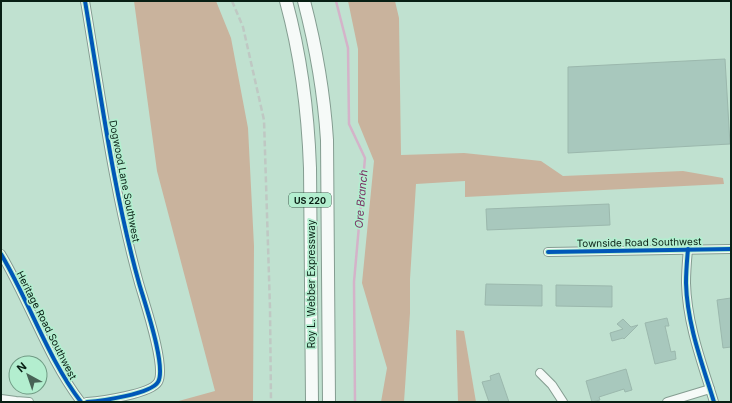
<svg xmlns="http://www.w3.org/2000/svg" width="732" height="403" font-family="Inter,sans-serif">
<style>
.forest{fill:#c9b39d}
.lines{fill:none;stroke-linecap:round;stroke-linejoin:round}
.stream{stroke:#d4b3c9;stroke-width:2.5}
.building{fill:#a8c8bd;stroke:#9bb8ad}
.minor-casing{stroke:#849d91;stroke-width:10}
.highway-casing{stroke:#849d91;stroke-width:14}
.minor{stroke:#f6faf8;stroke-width:8}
.highway{stroke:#f6faf8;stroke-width:12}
.rail{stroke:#bfc8c3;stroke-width:2.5;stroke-dasharray:6 3;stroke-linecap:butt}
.cycleway-casing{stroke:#b3eecf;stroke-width:6}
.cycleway{stroke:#0057b8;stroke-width:4}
.labels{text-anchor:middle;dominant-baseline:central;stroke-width:3.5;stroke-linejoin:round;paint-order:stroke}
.shield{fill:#b3eecf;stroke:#3b5d4c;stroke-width:1}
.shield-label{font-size:9px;font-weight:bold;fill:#081f14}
.street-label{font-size:10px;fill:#081f14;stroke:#b3eecf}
.water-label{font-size:11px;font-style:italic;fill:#7a3164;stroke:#b3eecf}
</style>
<rect width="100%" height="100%" fill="#c0e1d0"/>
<g class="forest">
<polygon points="134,1 216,1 231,38 248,128 254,246 253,402 175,402 215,391 157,171"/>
<polygon points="348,1 395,1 399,18 401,155 464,153 541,161 563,176 683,171 723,178 724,184 465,197 465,181 416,184 410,279 410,313 404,402 381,402 387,368 362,283 374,161 358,122 358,49"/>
<polygon points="456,330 464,331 476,402 458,402"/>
</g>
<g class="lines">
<polyline class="stream" points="336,1 348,48 349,124 365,158 354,282 355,402"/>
</g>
<g class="building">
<polygon points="725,59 730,144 568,153 568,67"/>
<polygon points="609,204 610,225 487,230 486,209"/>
<polygon points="486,284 542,285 542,306 485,305"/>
<polygon points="556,285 612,286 612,307 556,306"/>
<polygon points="731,298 731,347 723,348 717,300"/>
<polygon points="667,318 669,326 665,326 671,352 675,351 676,359 655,364 645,323"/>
<polygon points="623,319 631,327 638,325 624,339 623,338 612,341 610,333 623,329 617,324"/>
<polygon points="626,369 632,390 625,392 624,389 599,397 600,400 592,402 586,381"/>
<polygon points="499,373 509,402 489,402 482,382 491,380 490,376"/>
</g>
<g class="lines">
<defs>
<g id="minor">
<path d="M85,1C101,95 113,190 139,283C144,301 167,367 158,382C151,394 101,401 87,402"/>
<path d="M688,249C687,260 686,272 686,283C687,324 702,363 714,402"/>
<polyline points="548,252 731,249"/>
<path d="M1,254C29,301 48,359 81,402"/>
<polyline points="540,373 552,385 563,402"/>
<polyline points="1,399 16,401 29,402"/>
<polyline points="667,402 710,389"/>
</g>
<g id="highway">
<path d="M286,1C301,56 308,111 310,168L312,402"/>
<path d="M304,1C316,47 324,93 327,140L329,402"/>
</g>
</defs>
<use href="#minor" class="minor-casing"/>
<use href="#highway" class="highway-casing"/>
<use href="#minor" class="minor"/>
<use href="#highway" class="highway"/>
<polyline class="rail" points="232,1 243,27 264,120 270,308 271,402"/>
<defs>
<g id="cycleway">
<path d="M85,1C101,95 113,190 139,283C144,301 167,367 158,382C151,394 101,401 87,402"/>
<path d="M688,249C687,260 686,272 686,283C687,324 702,363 714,402"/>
<polyline points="548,252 731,249"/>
<path d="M1,254C29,301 48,359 81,402"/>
</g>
</defs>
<use href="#cycleway" class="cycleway-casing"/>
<use href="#cycleway" class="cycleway"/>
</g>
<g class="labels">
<rect class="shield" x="289" y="193" width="42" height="14" rx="3"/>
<g class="shield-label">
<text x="310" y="200">US 220</text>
</g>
<g class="street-label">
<text transform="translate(125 181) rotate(79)">Dogwood Lane Southwest</text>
<text transform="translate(639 242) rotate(-1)">Townside Road Southwest</text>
<text transform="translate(311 284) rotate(-90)">Roy L. Webber Expressway</text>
<text transform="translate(47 325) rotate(63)">Heritage Road Southwest</text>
</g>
<g class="water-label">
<text transform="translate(361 199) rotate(-85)">Ore Branch</text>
</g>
</g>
<rect width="732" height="403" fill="none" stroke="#081f14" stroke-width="4"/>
<g transform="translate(28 375) rotate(320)"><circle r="19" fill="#b3eecf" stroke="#6f9b84"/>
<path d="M0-3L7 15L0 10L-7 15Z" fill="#486356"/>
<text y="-6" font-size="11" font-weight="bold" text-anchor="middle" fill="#081f14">N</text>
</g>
</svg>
